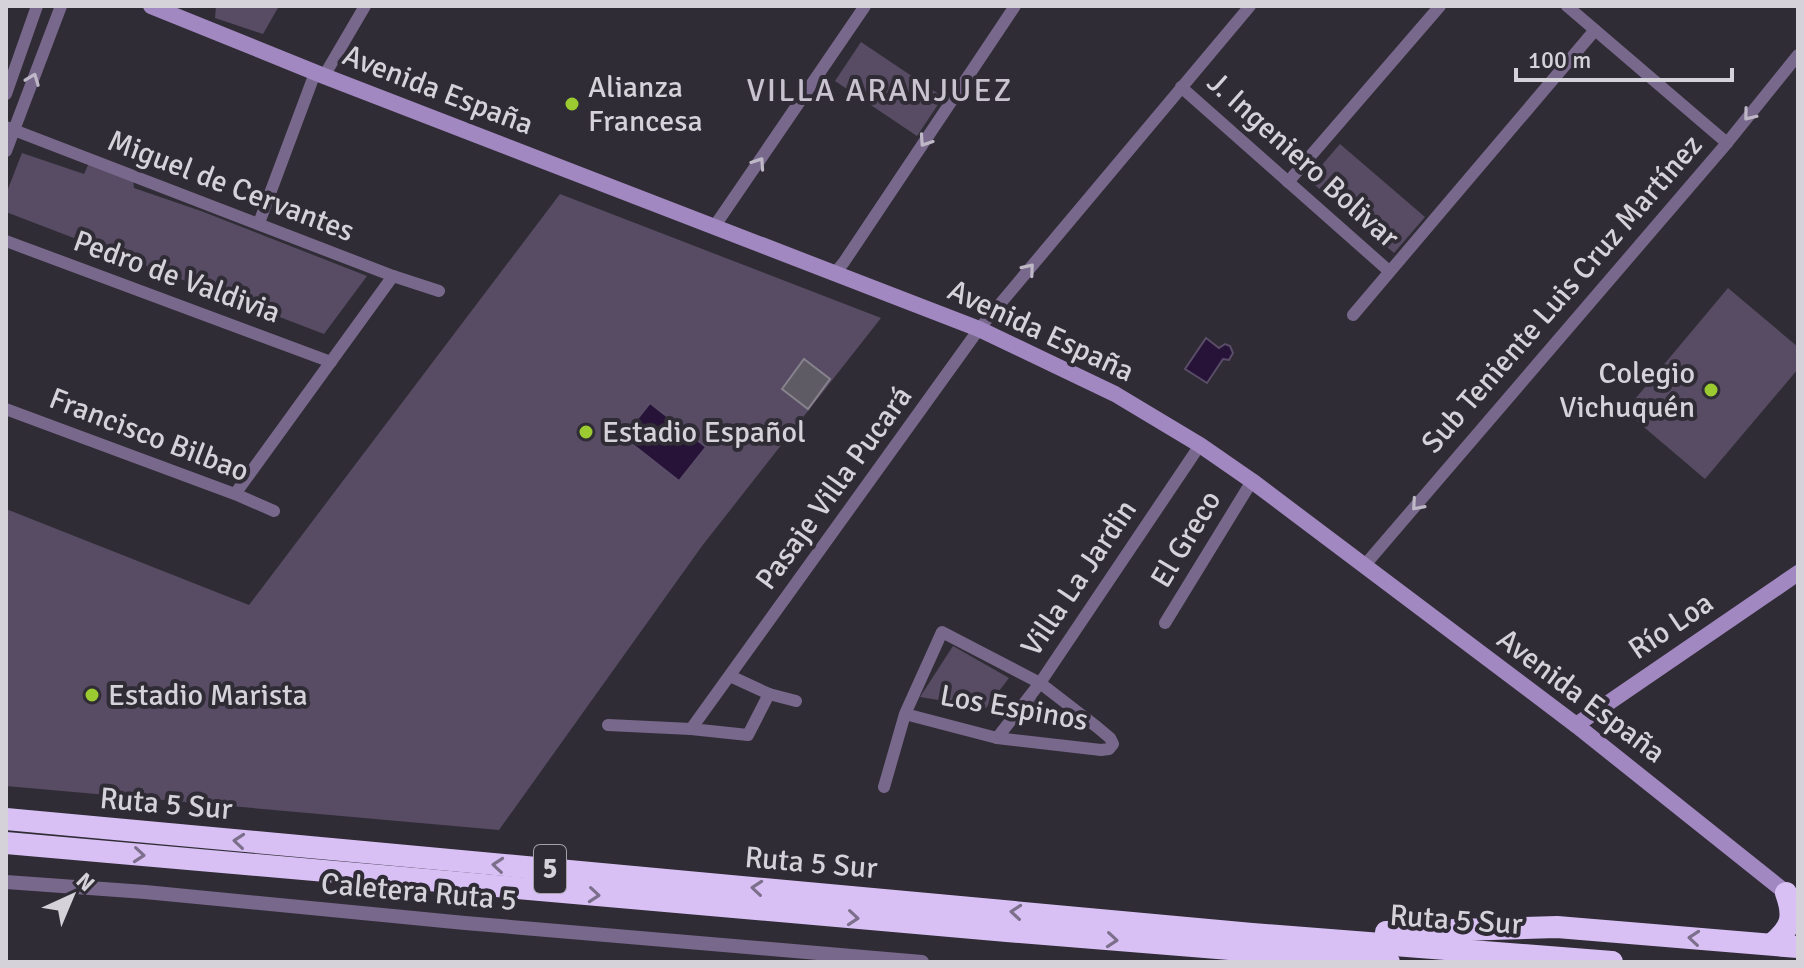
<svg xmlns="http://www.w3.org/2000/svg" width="1804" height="968" font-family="Signika,sans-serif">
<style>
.green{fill:#574c64}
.water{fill:#261337;stroke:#5a4d68;stroke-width:2}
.building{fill:#5f5b65;stroke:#87838d;stroke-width:2}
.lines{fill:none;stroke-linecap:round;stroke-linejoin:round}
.minor{stroke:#78688c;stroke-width:12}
.tertiary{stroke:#78688c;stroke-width:14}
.secondary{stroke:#a288c1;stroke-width:16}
.motorway{stroke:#d8c0f5;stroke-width:22}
.oneway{stroke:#beb8c6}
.oneway2{stroke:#7c6f8b}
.poi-dot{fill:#9cca31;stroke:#302c35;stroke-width:3}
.labels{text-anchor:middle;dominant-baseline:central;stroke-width:8;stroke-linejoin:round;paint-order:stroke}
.shield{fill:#302c35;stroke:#a4a1a8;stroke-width:2}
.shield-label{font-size:28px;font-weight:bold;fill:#d5d3d9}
.poi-label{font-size:30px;fill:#d5d3d9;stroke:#302c35;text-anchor:start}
.street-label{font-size:30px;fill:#d5d3d9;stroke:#302c35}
.neighbourhood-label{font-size:32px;letter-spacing:2px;fill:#c8c3ce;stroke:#302c35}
</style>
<rect width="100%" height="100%" fill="#302c35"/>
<g class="green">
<polygon points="216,6 279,6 263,34 215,18"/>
<polygon points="861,42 943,97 917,136 835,81"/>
<polygon points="1340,144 1425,217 1394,253 1309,180"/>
<polygon points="22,153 84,174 89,163 133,179 134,188 201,211 367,276 324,334 6,212 6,194"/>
<polygon points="560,194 881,318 702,546 499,830 6,786 6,509 249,605"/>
<polygon points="1728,288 1798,347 1798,369 1705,479 1625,411"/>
<polygon points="953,646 1009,678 986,708 920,697"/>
<polygon points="1028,692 1080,731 1009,716"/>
</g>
<g class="water">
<polygon points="1206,338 1219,348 1225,344 1230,346 1233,353 1229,360 1223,359 1207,383 1185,369"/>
<polygon points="650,403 706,447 679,481 623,437"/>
</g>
<polygon class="building" points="804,359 830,379 808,409 782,389"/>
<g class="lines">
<g class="minor">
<polyline points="1567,6 1727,143"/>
<polyline points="324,76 365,6"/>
<polyline points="1181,87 1389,271"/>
<polyline points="6,94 37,6"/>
<polyline points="6,127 393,276 439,291"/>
<polyline points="6,151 61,6"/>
<polyline points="1288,182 1440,6"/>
<polyline points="259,223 315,73"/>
<polyline points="714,227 865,6"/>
<polyline points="6,241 331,362"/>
<polyline points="835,273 844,262 1015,6"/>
<polyline points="1353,315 1595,30"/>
<polyline points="6,409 235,494 274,511"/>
<polyline points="235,494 393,276"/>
<polyline points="1364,566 1727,143 1798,55"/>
<polyline points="1165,623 1252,481"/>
<polyline points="730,676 769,694 748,735 691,729 979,329 1250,6"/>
<polyline points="769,694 796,701"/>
<polyline points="608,725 691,729"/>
<polyline points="997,738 1040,683 1200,445"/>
<polyline points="884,787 905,714 942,632 1040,683 1097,727 1110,738 1113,744 1109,749 1101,750 997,738 905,714"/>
</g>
<polyline class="tertiary" points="6,882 145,892 465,923 922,962"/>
<g class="secondary">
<polyline points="151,6 324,76 979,329 1115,394 1200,445 1252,481 1576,725 1794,899"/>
<polyline points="1576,725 1798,573"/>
</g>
<g class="motorway">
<polyline points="6,819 1252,934 1612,962"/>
<polyline points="6,843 1007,931 1389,962"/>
<polyline points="1386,932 1557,927 1798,947"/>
<path d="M1772,944C1791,928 1795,918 1786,893"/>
</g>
</g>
<defs><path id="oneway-chevron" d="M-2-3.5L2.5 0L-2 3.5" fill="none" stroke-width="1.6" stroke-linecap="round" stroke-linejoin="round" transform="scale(2)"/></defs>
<g class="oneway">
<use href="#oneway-chevron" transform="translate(33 79) rotate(-69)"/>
<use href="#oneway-chevron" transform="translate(1749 115) rotate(129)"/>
<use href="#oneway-chevron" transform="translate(925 141) rotate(124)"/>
<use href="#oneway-chevron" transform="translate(759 163) rotate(-56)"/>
<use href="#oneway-chevron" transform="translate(1029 269) rotate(-50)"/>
<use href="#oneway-chevron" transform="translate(1417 505) rotate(131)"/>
</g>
<g class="oneway2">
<use href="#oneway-chevron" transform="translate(239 841) rotate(-175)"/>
<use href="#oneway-chevron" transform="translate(139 855) rotate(5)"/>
<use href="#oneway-chevron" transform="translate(498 865) rotate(-175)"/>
<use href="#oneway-chevron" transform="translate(757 888) rotate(-175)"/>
<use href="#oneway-chevron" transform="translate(594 895) rotate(5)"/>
<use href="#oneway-chevron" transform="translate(1016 912) rotate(-175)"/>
<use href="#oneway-chevron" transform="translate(853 918) rotate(5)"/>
<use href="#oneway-chevron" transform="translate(1694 938) rotate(-175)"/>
<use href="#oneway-chevron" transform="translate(1112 940) rotate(5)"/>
</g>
<g class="poi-dot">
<circle cx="572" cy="104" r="8"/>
<circle cx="1711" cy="390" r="8"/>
<circle cx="586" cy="432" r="8"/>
<circle cx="92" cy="695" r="8"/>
</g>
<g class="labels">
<rect class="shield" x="534" y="845" width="32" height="48" rx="6"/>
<g class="shield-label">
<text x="550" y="869">5</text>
</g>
<g class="poi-label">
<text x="588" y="87">Alianza<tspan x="588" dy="34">Francesa</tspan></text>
<text x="1695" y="373" text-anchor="end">Colegio<tspan x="1695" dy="34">Vichuquén</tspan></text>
<text x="602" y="432">Estadio Español</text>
<text x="108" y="695">Estadio Marista</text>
</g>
<g class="street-label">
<text transform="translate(438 90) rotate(21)">Avenida España</text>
<text transform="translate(1303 160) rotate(42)">J. Ingeniero Bolivar</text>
<text transform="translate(231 186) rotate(21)">Miguel de Cervantes</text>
<text transform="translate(177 277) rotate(20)">Pedro de Valdivia</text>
<text transform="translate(1562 294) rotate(-49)">Sub Teniente Luis Cruz Martínez</text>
<text transform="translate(1041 331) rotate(25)">Avenida España</text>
<text transform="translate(149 435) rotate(21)">Francisco Bilbao</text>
<text transform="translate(834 488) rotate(-54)">Pasaje Villa Pucará</text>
<text transform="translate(1186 539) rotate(-59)">El Greco</text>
<text transform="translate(1079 578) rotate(-56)">Villa La Jardin</text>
<text transform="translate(1671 626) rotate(-34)">Río Loa</text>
<text transform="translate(1581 696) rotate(37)">Avenida España</text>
<text transform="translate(1014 708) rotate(10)">Los Espinos</text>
<text transform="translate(166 804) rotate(5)">Ruta 5 Sur</text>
<text transform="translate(811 863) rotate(5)">Ruta 5 Sur</text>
<text transform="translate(419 892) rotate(5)">Caletera Ruta 5</text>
<text transform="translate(1456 920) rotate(4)">Ruta 5 Sur</text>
</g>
<g class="neighbourhood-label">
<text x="880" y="90">VILLA ARANJUEZ</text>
</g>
</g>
<rect width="1804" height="968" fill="none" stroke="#d5d3d9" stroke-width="16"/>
<g transform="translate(72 896) rotate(44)" stroke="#302c35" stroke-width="6" paint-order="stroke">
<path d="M0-6L14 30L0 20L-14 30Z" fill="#d5d3d9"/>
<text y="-12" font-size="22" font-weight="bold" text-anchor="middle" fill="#d5d3d9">N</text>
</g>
<path d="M1516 68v12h216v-12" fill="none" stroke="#d5d3d9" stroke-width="4"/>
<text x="1528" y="68" font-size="24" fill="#d5d3d9" stroke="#302c35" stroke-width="6" paint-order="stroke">100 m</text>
</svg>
